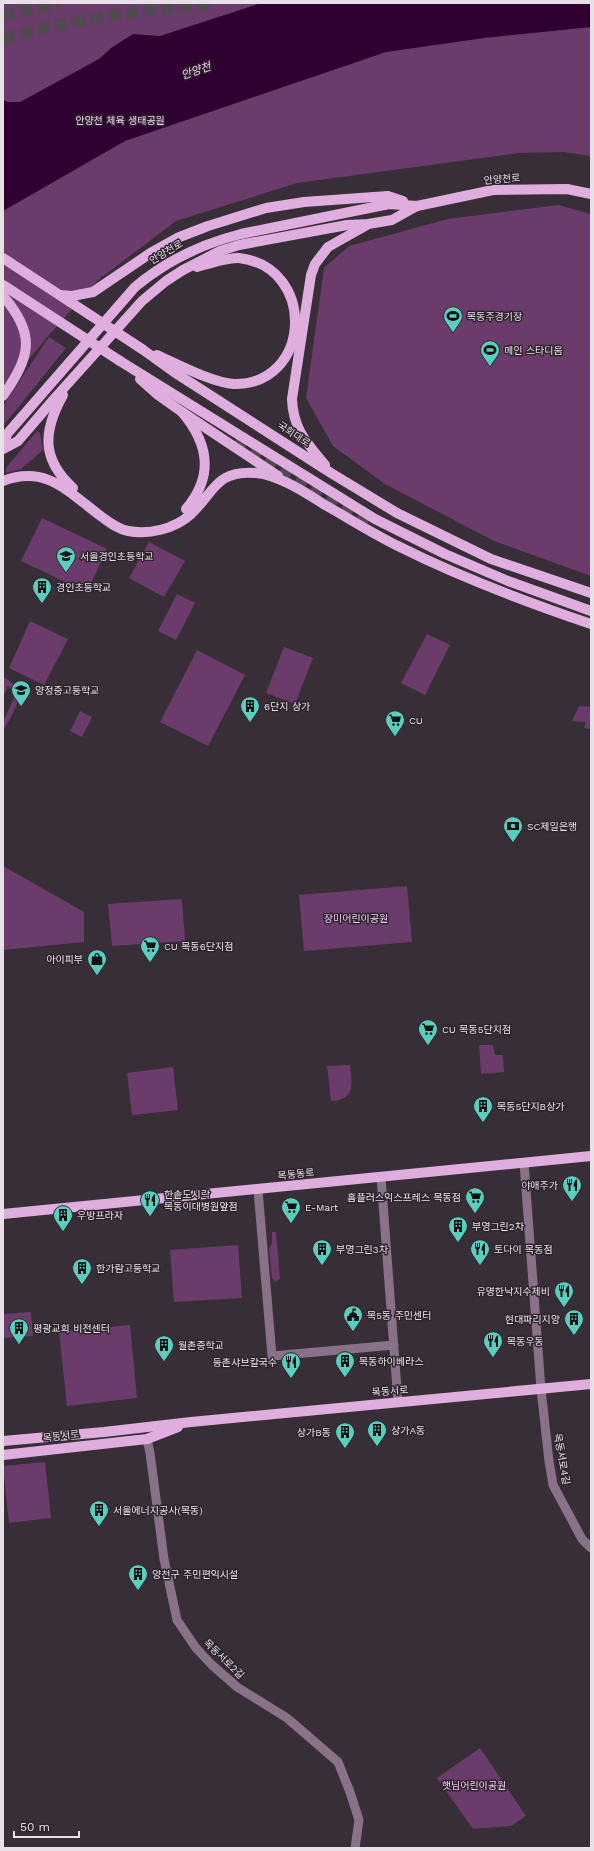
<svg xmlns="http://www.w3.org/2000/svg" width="594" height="1851" font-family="'Work Sans','Noto Sans KR',sans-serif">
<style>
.green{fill:#6b3c6b}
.water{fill:#2f0030}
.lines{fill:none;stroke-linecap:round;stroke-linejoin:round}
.highway-tunnel{stroke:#524952;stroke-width:12;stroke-dasharray:12 6;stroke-linecap:butt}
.minor{stroke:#897188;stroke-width:9}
.major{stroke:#e0aede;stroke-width:10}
.major-bridge{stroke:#e0aede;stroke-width:10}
.labels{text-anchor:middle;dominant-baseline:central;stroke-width:3;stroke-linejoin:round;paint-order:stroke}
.park-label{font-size:10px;fill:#f7c9f6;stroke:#2e242e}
.street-label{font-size:10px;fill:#e8e0e7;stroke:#2e242e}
.poi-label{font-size:10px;fill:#e8e0e7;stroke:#2e242e;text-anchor:start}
.water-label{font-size:11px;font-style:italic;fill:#f7c8f5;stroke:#2e242e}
</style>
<rect width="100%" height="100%" fill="#382e38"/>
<g class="green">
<polygon points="3,3 591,3 591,156 564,152 519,153 297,183 176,221 98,280 48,336 3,391"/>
<polygon points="558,205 591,214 591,576 494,541 385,484 333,446 306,398 324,268 349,246 448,219"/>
<polygon points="49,337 66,348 3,426 3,406"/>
<polygon points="37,431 40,433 43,450 21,469 6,473 6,468"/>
<polygon points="42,518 107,549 87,592 21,561"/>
<polygon points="149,542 185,561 164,597 129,578"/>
<polygon points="177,594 195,603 176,640 158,631"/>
<polygon points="30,621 68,639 44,685 9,668"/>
<polygon points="427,634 450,645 425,695 401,683"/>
<polygon points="284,647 313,658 295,704 266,693"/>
<polygon points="197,650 245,675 208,746 160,722"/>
<path d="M3,677C31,691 13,712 3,731V722L14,698L12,690L8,686L3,696Z"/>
<polygon points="579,706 591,707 591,729 584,728 586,722 572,721"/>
<polygon points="80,711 92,717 82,737 70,731"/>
<polygon points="3,866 84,912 84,942 3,950"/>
<polygon points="407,886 412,942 304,951 299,895"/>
<polygon points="182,899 185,941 112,946 108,904"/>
<polygon points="479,1045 493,1045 495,1055 503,1055 504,1072 481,1074"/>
<path d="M350,1065C352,1083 356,1100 331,1101L327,1066Z"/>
<polygon points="173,1067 178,1110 132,1115 127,1073"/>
<polygon points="272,1232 276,1232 280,1279 275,1282 272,1278 269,1249 272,1243"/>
<polygon points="238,1245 242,1298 174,1302 170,1250"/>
<polygon points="31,1312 33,1336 3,1338 3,1314"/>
<polygon points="130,1325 137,1398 67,1406 59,1332"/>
<polygon points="45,1462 51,1518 9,1523 3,1466"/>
<polygon points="480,1748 526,1816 511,1826 473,1829 437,1778"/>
</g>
<polygon class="water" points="261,3 591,3 591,27 484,38 386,52 125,141 3,211 3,100 8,102 20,102 99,59 111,48 133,34 160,36"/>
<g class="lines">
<g class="highway-tunnel">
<polyline points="3,15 60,3"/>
<path d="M3,39C73,18 142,11 214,3"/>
<polyline points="236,439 354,512 372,522"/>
</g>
<g class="minor">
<polyline points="524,1163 541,1389 549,1461 553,1485 582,1539 591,1548"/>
<polyline points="381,1177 398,1402"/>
<polyline points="258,1190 272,1356 394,1345"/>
<polyline points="147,1439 150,1453 164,1559 177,1620 196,1648 212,1665 237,1687 287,1718 338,1762 350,1792 359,1820 355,1848"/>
</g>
<g class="major">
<polyline points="60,295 72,296 93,292 152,252 177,238 208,226 266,208 304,202 388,196 403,201"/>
<path d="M3,296C37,335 30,357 3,396"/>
<polyline points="142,349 174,372 331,473 397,513 491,559 591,593"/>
<path d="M157,355C177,364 213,383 234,384C312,385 317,267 239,258C228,257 208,264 197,267"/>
<polyline points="120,361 375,519 445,554 508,581 591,611"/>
<polyline points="140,379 158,395 182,412 278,476"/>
<path d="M63,395C43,431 41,459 73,488"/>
<path d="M182,412C209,444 214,476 186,509"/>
<path d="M3,447L7,434L135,287C166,261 201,244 241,234L389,204L417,206L493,190L567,189L591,194"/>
<polyline points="3,449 18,441 54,399 142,301 166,281 183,270 220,251 239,245 347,225 368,224 392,220 417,206"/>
<path d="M325,465C307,443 293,429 292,399L311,275L315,264L328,247L367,225"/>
<path d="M3,481C47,464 69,493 102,517C110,523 118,529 128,531C149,535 174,529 190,515C215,492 215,470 256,473C279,475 306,493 325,505C350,519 375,535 400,547C462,578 526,602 591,624"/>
<polyline points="3,1214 591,1156"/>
<polyline points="3,1441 104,1432 191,1422 591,1384"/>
<polyline points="3,1455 147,1439 178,1427"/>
</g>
<g class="major-bridge">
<polyline points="3,258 142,349"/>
<polyline points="3,285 120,361"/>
</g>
</g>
<defs>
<symbol id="stadium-pin" viewBox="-11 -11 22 30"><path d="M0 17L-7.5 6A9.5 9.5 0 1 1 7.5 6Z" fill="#59cebe" stroke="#2e242e"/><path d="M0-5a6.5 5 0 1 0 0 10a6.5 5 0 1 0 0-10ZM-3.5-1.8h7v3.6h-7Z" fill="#111"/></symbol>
<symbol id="school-pin" viewBox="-11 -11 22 30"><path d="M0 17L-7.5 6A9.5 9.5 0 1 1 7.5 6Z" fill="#59cebe" stroke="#2e242e"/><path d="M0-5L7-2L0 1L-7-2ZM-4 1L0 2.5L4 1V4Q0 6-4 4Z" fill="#111"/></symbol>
<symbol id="building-pin" viewBox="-11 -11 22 30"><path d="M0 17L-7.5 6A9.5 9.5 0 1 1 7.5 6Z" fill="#59cebe" stroke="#2e242e"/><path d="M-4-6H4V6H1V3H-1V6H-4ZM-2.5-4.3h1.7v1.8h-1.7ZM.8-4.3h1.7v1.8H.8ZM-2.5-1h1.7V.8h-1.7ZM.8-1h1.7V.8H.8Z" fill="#111"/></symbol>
<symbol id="supermarket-pin" viewBox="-11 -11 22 30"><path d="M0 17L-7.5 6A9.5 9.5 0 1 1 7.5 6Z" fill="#59cebe" stroke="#2e242e"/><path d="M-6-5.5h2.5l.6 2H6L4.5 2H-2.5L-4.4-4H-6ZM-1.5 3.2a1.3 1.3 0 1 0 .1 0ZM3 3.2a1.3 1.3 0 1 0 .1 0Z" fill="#111"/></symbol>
<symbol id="bank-pin" viewBox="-11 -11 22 30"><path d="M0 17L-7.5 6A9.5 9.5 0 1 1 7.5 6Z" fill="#59cebe" stroke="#2e242e"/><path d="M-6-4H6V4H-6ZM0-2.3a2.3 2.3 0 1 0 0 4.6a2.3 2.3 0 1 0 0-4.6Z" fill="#111"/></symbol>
<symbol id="shop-pin" viewBox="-11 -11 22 30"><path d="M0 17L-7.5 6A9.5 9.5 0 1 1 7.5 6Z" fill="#59cebe" stroke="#2e242e"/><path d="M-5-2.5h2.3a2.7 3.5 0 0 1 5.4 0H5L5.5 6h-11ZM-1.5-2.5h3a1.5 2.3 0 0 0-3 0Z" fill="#111"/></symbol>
<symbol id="restaurant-pin" viewBox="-11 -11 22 30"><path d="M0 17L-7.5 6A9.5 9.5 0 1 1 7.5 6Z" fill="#59cebe" stroke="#2e242e"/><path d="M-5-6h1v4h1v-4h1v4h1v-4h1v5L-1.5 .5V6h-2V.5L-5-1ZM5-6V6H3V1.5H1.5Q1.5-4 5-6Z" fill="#111"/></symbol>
<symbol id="civic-pin" viewBox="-11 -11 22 30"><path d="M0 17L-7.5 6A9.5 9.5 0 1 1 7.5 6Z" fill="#59cebe" stroke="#2e242e"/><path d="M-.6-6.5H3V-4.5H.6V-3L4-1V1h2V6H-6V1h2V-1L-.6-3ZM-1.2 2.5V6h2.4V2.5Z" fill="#111"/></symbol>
</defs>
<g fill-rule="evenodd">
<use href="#stadium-pin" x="442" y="305" width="22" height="30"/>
<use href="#stadium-pin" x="479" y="339" width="22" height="30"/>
<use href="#school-pin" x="55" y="545" width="22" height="30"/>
<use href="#building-pin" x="31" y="576" width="22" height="30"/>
<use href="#school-pin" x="10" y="679" width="22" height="30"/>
<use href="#building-pin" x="239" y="695" width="22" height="30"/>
<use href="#supermarket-pin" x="384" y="709" width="22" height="30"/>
<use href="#bank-pin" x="502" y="815" width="22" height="30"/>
<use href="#supermarket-pin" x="139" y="935" width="22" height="30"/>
<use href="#shop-pin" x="86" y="948" width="22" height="30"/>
<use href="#supermarket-pin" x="417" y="1018" width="22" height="30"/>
<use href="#building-pin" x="472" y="1095" width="22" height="30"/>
<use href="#restaurant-pin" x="561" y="1174" width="22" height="30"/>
<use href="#supermarket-pin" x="464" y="1186" width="22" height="30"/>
<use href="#restaurant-pin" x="139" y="1189" width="22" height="30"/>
<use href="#supermarket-pin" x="280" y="1196" width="22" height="30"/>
<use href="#building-pin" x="52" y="1204" width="22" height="30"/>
<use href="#building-pin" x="447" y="1215" width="22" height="30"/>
<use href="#building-pin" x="311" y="1238" width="22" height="30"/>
<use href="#restaurant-pin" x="469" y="1238" width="22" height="30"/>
<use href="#building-pin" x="71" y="1257" width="22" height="30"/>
<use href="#restaurant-pin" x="553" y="1280" width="22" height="30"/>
<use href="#civic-pin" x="342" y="1304" width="22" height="30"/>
<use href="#building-pin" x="563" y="1308" width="22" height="30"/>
<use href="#building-pin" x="8" y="1317" width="22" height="30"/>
<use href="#restaurant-pin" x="482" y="1330" width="22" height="30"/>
<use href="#building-pin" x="153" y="1334" width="22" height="30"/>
<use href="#building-pin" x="334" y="1350" width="22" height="30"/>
<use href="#restaurant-pin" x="280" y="1351" width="22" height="30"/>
<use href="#building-pin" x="366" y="1419" width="22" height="30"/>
<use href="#building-pin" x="334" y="1421" width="22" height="30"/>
<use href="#building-pin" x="88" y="1499" width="22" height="30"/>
<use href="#building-pin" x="127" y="1563" width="22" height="30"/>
</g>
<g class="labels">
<g class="park-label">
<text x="120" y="120">안양천 체육 생태공원</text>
<text x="356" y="918">장미어린이공원</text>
<text x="474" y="1785">햇님어린이공원</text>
</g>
<g class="street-label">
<text transform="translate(502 179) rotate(-5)">안양천로</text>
<text transform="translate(166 252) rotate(-31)">안양천로</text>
<text transform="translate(294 434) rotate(33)">국회대로</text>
<text transform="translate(296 1174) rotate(-6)">목동동로</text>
<text transform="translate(390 1391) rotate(-5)">목동서로</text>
<text transform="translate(61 1436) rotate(-7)">목동서로</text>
<text transform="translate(562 1459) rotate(80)">목동서로4길</text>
<text transform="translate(224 1659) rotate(44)">목동서로2길</text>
</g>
<g class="poi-label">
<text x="467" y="316">목동주경기장</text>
<text x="504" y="350">메인 스타디움</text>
<text x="80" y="556">서울경인초등학교</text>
<text x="56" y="587">경인초등학교</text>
<text x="35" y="690">양정중고등학교</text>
<text x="264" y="706">6단지 상가</text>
<text x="409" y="720">CU</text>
<text x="527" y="826">SC제일은행</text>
<text x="164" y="946">CU 목동6단지점</text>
<text x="83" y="959" text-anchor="end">아이피부</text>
<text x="442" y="1029">CU 목동5단지점</text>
<text x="497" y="1106">목동5단지B상가</text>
<text x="558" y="1185" text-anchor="end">야애주가</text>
<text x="164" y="1194">한솥도시락<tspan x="164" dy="12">목동이대병원앞점</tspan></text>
<text x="461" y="1197" text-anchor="end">홈플러스익스프레스 목동점</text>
<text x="305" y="1207">E-Mart</text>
<text x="77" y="1215">우방프라자</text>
<text x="472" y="1226">부영그린2차</text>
<text x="336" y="1249">부영그린3차</text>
<text x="494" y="1249">토다이 목동점</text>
<text x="96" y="1268">한가람고등학교</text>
<text x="550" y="1291" text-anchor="end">유명한낙지수제비</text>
<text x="367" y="1315">목5동 주민센터</text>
<text x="560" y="1319" text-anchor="end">현대파리지앙</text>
<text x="33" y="1328">평광교회 비전센터</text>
<text x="507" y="1341">목동우동</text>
<text x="178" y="1345">월촌중학교</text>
<text x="359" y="1361">목동하이베라스</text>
<text x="277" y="1362" text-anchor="end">등촌샤브칼국수</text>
<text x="391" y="1430">상가A동</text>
<text x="331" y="1432" text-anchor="end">상가B동</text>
<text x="113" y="1510">서울에너지공사(목동)</text>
<text x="152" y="1574">양천구 주민편익시설</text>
</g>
<g class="water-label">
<text transform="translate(196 71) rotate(-19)">안양천</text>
</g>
</g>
<rect width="594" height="1851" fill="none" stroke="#e8e0e7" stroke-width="8"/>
<path d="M14 1831v6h65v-6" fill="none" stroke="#e8e0e7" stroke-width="2"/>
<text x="20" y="1831" font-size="12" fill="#e8e0e7" stroke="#2e242e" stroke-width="3" paint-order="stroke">50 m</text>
</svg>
